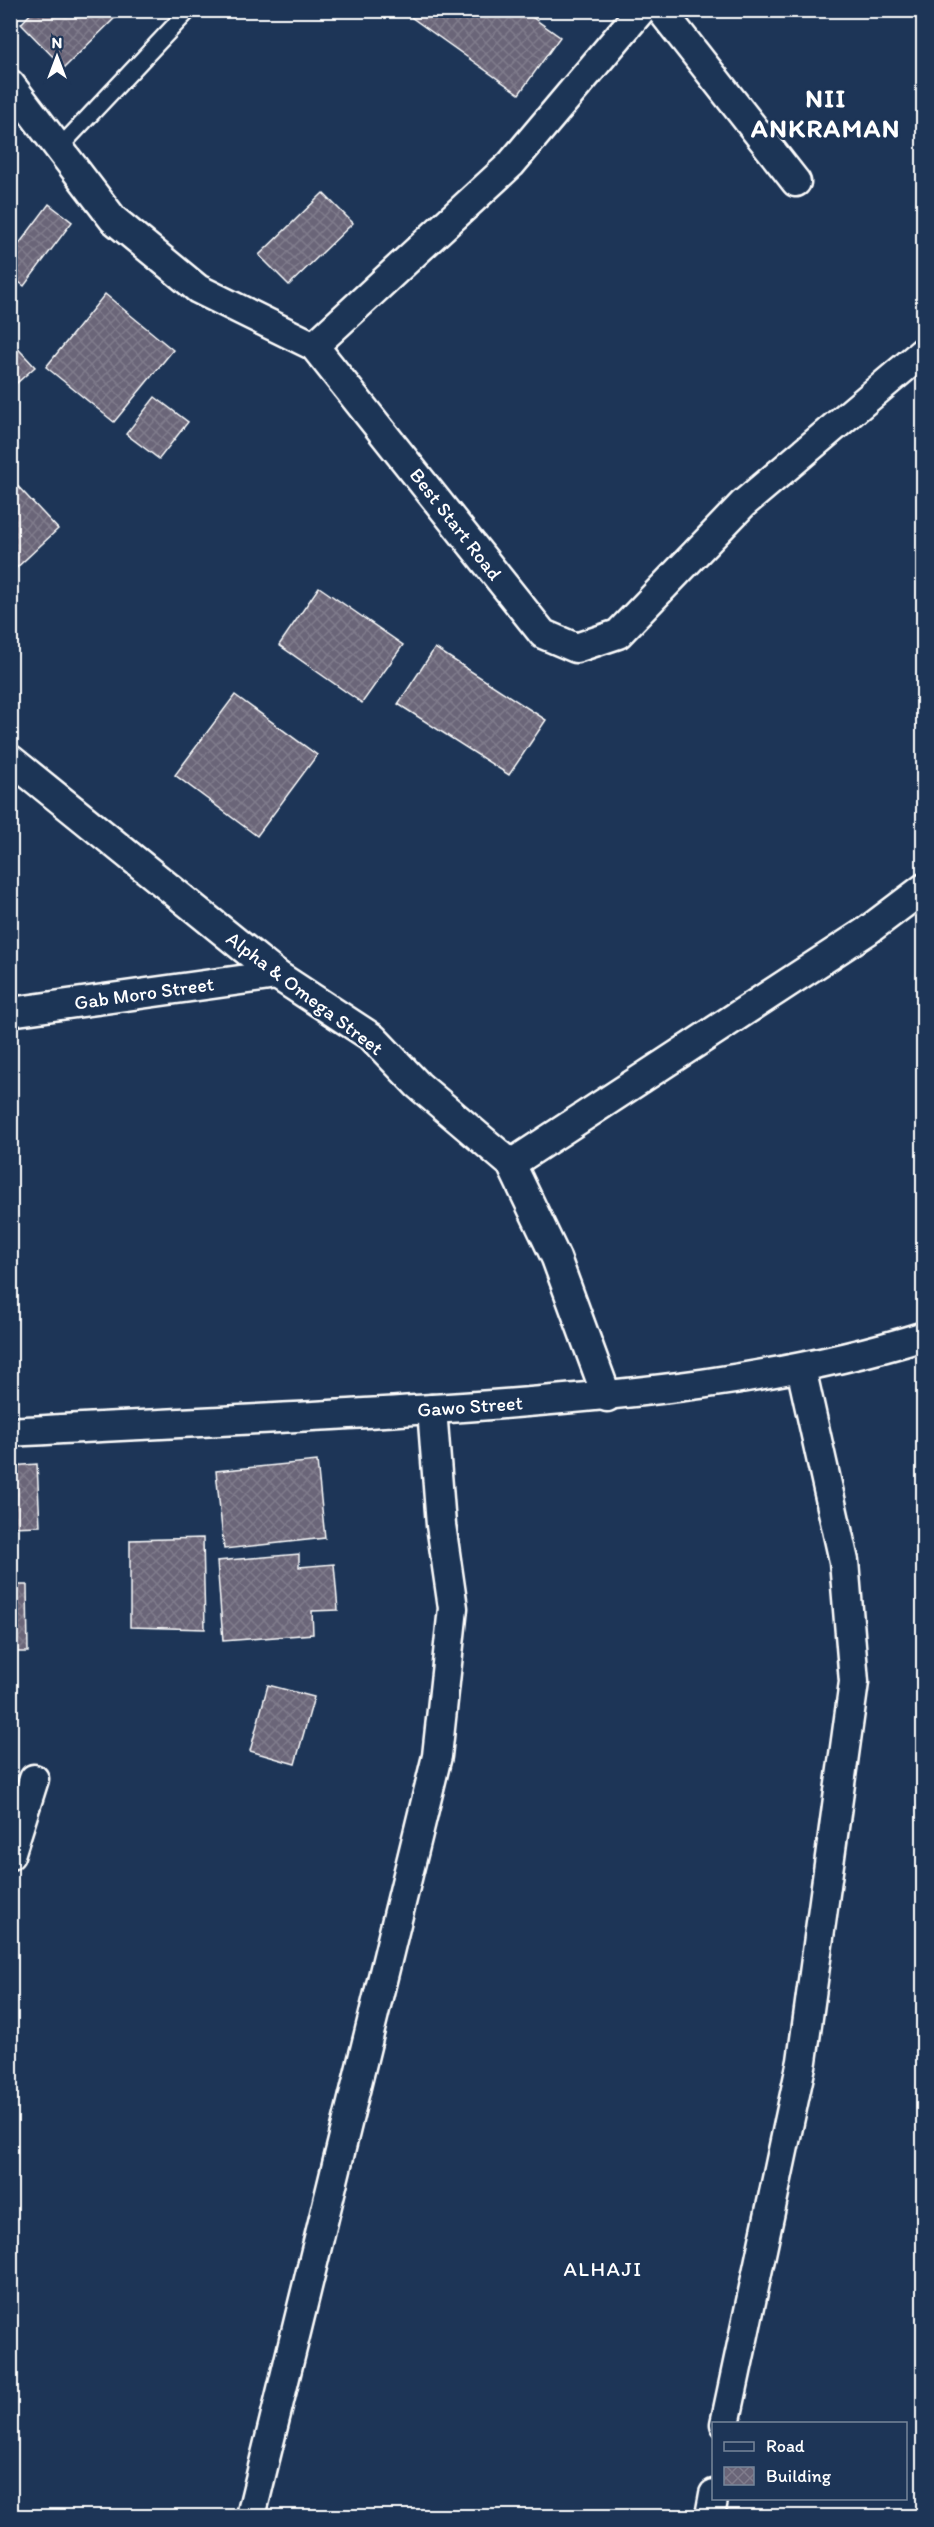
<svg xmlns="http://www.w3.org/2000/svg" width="934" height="2527" font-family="Itim,sans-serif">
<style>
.building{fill:url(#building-cross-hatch);stroke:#fff;stroke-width:1.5}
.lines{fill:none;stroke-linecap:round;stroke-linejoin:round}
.lane-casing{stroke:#fff;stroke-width:20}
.street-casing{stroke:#fff;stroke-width:33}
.lane{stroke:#1d3557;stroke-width:15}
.street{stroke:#1d3557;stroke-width:28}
.labels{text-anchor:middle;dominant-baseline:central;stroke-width:5;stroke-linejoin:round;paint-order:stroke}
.street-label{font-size:20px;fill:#fff;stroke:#1d3557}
.neighbourhood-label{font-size:21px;letter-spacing:1.5px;fill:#fff;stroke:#1d3557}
.district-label{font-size:26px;font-weight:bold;letter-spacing:1.5px;fill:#fff;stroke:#1d3557}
</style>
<defs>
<pattern id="building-cross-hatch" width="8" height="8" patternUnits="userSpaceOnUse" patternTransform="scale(1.5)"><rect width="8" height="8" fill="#6a6578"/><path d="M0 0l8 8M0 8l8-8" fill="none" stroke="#807c8c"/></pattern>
</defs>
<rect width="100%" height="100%" fill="#1d3557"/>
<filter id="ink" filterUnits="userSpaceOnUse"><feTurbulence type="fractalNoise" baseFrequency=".0167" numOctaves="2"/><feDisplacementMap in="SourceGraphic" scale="12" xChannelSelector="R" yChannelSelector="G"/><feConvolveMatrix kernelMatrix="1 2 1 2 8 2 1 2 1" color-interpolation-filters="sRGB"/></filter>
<g filter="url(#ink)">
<g class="building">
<polygon points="34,10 123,10 64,68 21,24"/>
<polygon points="401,10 522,10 560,37 519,94"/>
<polygon points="323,193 353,223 289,285 259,255"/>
<polygon points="49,204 72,222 24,286 10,275 10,256"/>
<polygon points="105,294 173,350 114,422 46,367"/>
<polygon points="10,340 35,367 10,389"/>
<polygon points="155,397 188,422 159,459 126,434"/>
<polygon points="10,478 58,529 12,572 10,571"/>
<polygon points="319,587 403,645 362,703 279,645"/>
<polygon points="435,648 546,720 509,775 398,704"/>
<polygon points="235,695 317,755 257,836 175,775"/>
<polygon points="317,1461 325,1538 224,1549 216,1471"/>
<polygon points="37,1464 40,1526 10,1527 10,1466"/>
<polygon points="203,1538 205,1629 130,1627 130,1540"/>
<polygon points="299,1554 299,1567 334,1564 338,1610 312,1611 313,1634 223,1641 217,1561"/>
<polygon points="10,1585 27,1585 28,1652 10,1652"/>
<polygon points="268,1685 314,1697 295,1764 250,1751"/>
</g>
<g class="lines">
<defs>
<polyline id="lane" points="59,148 189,10"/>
<g id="street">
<polyline points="661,10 796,182"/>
<polyline points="10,84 113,219 198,289 314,346 543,634 576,648 618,634 743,504 924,351"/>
<polyline points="314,346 511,164 641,10"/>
<polyline points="10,759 277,975 373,1038 418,1085 511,1164 556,1258 607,1397"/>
<polyline points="10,1012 277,975"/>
<polyline points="511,1164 867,931 924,888"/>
<path d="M10,1432C166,1423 322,1417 477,1406C627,1395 779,1381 924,1336"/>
<polyline points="10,1855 34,1779"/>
<polyline points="725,2424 802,2061 854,1682 844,1561 801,1368"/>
<polyline points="251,2516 437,1756 453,1608 441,1525 432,1409"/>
<polyline points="710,2516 714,2494"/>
</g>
</defs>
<use href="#lane" class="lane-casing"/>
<use href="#street" class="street-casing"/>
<use href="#lane" class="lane"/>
<use href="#street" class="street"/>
</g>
</g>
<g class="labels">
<g class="street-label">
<text transform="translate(456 524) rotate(52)">Best Start Road</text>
<text transform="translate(144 993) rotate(-8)">Gab Moro Street</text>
<text transform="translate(305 993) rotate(37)">Alpha &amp; Omega Street</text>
<text transform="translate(470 1406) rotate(-4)">Gawo Street</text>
</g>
<g class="neighbourhood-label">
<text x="603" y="2268">ALHAJI</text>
</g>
<g class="district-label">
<text x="826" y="98">NII<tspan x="826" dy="30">ANKRAMAN</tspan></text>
</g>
</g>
<rect width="934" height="2527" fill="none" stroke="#1d3557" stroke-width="36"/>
<rect x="18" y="18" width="898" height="2491" fill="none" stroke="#fff" stroke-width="2" filter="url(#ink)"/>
<rect x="712" y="2422" width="195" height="78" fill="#1d3557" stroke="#77869a" stroke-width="1.5"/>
<rect x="724" y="2442" width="30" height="9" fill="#1d3557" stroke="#77869a" stroke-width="1.5"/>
<text x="766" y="2452" font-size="18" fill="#ffffff">Road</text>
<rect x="724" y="2467" width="30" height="18" fill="url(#building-cross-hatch)" stroke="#77869a" stroke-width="1.5"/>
<text x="766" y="2482" font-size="18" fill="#ffffff">Building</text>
<g transform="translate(57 57)" stroke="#1d3557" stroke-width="4.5" paint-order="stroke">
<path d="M0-4.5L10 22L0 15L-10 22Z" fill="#ffffff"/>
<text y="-9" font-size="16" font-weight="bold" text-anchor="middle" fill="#ffffff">N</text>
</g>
</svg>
